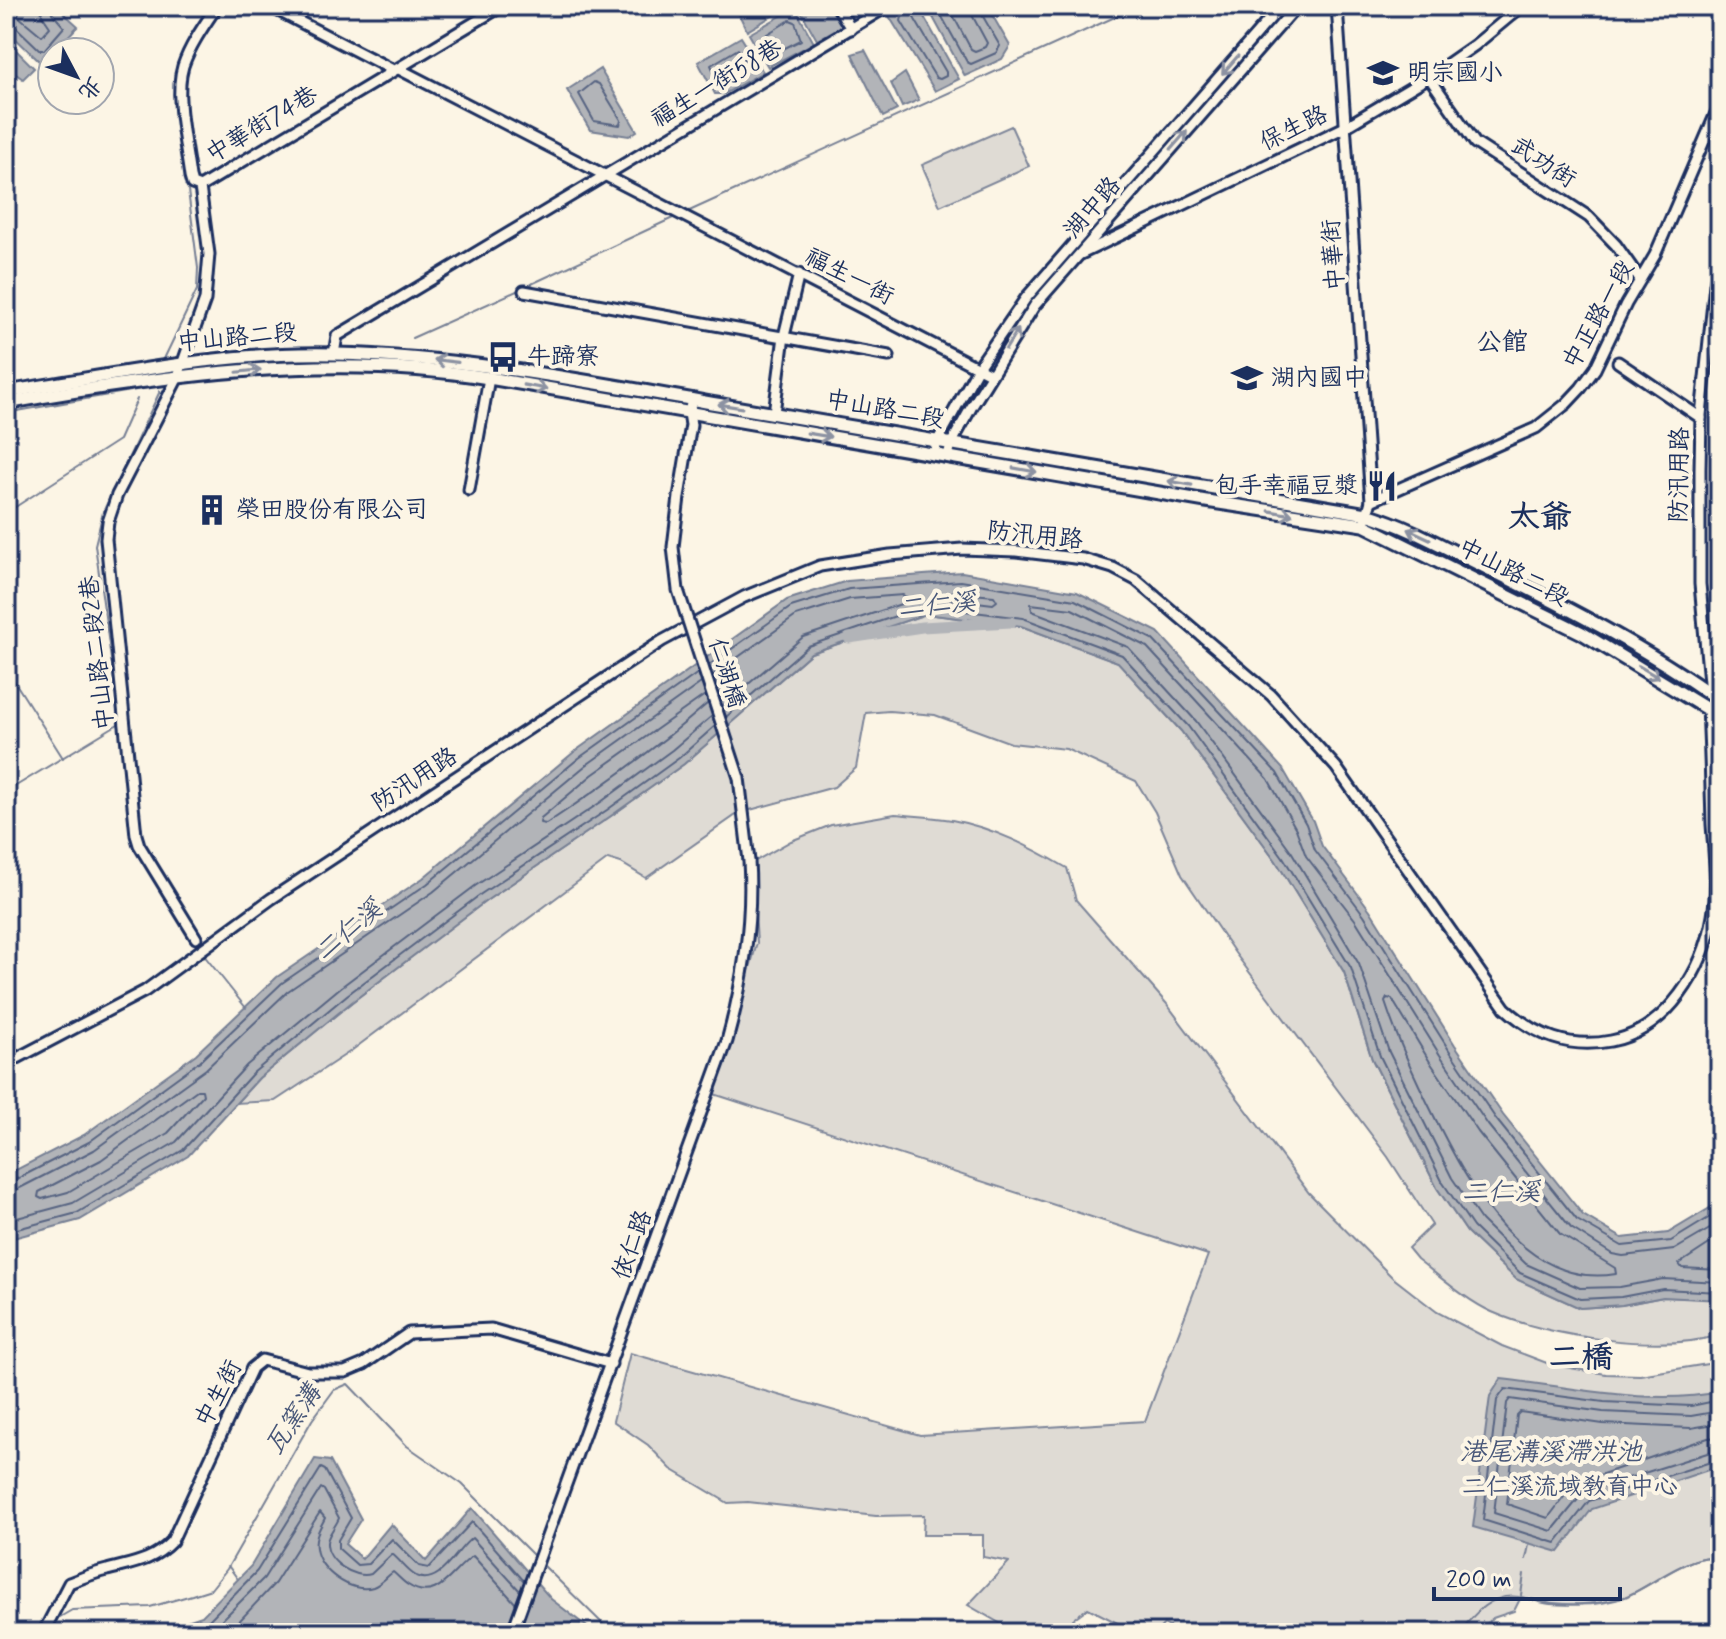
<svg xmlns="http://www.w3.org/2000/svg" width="1726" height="1639" font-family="Mynerve,'LXGW WenKai TC',sans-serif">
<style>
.green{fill:#dfdbd4;stroke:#7d8599;stroke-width:2}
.water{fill:#b2b4b8;stroke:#767f94;stroke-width:2}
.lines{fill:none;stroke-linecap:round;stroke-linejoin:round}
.shore{stroke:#576482;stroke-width:2}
.stream{stroke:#767f94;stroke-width:2}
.river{stroke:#b2b4b8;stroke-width:11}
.minor-casing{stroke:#1b2f5e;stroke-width:15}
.major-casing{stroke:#1b2f5e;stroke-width:17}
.minor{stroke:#fcf5e5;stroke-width:9}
.major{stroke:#fcf5e5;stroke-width:11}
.minor-bridge-casing{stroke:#1b2f5e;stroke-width:15;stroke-linecap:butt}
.minor-bridge{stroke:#fcf5e5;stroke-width:9}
.oneway{stroke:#8c92a2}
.labels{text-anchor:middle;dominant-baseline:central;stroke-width:8;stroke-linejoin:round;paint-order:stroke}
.poi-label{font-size:24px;fill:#1b2f5e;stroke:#fcf5e5;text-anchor:start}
.street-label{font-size:24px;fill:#1b2f5e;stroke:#fcf5e5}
.park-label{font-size:24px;fill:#425176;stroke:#fcf5e5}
.neighbourhood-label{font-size:26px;fill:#1b2f5e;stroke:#fcf5e5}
.water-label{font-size:26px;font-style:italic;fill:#485779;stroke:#fcf5e5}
.district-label{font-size:32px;font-weight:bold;fill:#1b2f5e;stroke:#fcf5e5}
</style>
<rect width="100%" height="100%" fill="#fcf5e5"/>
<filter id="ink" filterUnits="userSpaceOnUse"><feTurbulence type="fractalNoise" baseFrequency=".0125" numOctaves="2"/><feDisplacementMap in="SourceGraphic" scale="16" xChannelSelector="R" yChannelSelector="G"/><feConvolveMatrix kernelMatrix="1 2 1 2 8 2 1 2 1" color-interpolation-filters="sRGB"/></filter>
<g filter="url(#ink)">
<g class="green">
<polygon points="1011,126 1029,166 940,206 922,165"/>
<path d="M926,614L1021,626L1118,662L1181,731L1276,861L1344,972L1372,1059L1437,1188L1467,1232L1516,1279L1580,1308L1622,1305L1663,1297L1716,1299L1720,1300V1335C1661,1353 1549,1337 1492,1312C1467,1301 1439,1276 1417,1259L1408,1248L1432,1225L1388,1157L1235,953L1182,875L1155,812L1136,781L1066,749L1011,743L935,715L889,711L866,713L856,768L834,787L739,813L646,878L621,863L608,859L351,1051L275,1101L236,1103L259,1078L352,1002L486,901L611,816L684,764L811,653Z"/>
<path d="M895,814C914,816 933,817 952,820C994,828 1031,847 1067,868L1076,900L1166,1003L1309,1193L1392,1277L1437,1312L1502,1346L1552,1365L1606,1374L1640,1375L1720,1362V1559C1695,1549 1649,1587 1625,1597C1592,1609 1554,1605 1521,1597L1514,1611L1493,1618L1477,1633H1181L1164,1624L1156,1633H1137L1088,1608L1073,1619L1069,1633H1041L1003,1625L968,1605L1009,1562L983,1557V1535H923L924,1515L876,1516L748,1502L728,1503L671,1469L648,1445L613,1421L630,1353L920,1435L1145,1421L1208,1255L714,1094L757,943L752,863L791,841L831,825Z"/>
</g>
<g class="water">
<polygon points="6,6 56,6 78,26 42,64 6,29"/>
<polygon points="735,6 789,6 747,31"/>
<polygon points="798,6 831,6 843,25 817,40"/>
<polygon points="904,6 918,6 959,79 935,91 889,16"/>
<polygon points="931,6 987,6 1010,46 1002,59 965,76 928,8"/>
<polygon points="795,8 814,43 768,67 749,34"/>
<polygon points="741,37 763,72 724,94 715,94 698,62"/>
<polygon points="6,40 34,68 23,79 13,72 6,78"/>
<polygon points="865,50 897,110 883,117 852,54"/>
<polygon points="600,69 637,131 629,136 590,130 567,90"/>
<polygon points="905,73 919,100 902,107 891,83"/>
<polygon points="962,572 1077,592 1158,632 1283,769 1313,821 1322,846 1370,910 1455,1045 1503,1115 1583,1215 1622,1238 1668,1233 1720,1202 1720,1300 1663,1297 1622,1305 1580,1308 1516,1279 1467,1232 1437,1188 1372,1059 1344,972 1276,861 1181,731 1118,662 1021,626 926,614 811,653 684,764 611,816 486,901 352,1002 259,1078 188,1156 80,1220 6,1240 6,1175 84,1135 196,1054 277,977 423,878 574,752 787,600 847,581"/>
<path d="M1501,1379C1574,1387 1648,1406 1720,1392V1466L1592,1509L1559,1552L1473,1527L1490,1396Z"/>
<polygon points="315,1459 330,1461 361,1519 345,1544 362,1559 391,1524 426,1561 472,1508 551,1599 595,1633 151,1633 202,1616 251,1566"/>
</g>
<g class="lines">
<g class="shore">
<polyline points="936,6 967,62 971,64 996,53 1000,46 981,13 980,6"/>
<polyline points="948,6 971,49 975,51 985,47 987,43 972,15 970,6"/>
<polygon points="910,11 946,72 946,76 940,79 936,78 901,21 902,17"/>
<polyline points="6,13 18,16 42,36 50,27 42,15 41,6"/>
<polygon points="790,20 795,22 801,40 771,55 762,37"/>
<polyline points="6,24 14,25 40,50 44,50 64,27 52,13 51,6"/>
<polygon points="738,49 750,69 720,85 711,65"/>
<polygon points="594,82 599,84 621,120 620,125 594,121 579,94"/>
<polygon points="951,592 994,596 997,601 993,604 952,599 949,596"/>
<polyline points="709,665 791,607 849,589 961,581 1075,600 1152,639 1277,773 1306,824 1315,850 1364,915 1449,1050 1496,1119 1577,1220 1622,1246 1671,1241 1720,1211"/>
<polyline points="713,675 796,616 850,599 903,595 906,598 904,603 803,637 723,706"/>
<path d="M705,695L592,775L541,818L540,823L546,824C602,787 657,748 708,703"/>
<polyline points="726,717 808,646 925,606 1023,618 1122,655 1188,726 1283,857 1351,968 1380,1056 1443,1183 1473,1227 1520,1273 1580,1299 1621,1297 1663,1289 1720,1292"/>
<path d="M1387,998L1392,999L1430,1062L1478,1132L1560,1234L1615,1268L1616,1274C1523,1290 1468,1184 1434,1116C1415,1078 1398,1042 1385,1002Z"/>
<polygon points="197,1090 202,1090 203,1095 168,1133 68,1192 42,1199 38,1197 39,1192 101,1160"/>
<polyline points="6,1182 13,1181 89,1142 200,1061 282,983 427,884 579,758 698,673"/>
<polyline points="6,1192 16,1190 94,1150 206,1069 288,991 433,892 585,766 701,683"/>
<polyline points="6,1221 73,1203 176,1142 247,1065 341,987 475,886 601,802 672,750 712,716"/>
<polyline points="1720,1223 1674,1250 1623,1256 1612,1254 1571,1228 1488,1125 1440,1055 1356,921 1306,856 1296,829 1268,779 1147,647 1072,609 1031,604 1032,611 1128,647 1196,721 1291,851 1359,964 1389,1052 1452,1178 1481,1220 1526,1264 1580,1288 1620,1287 1663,1279 1720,1282"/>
<polyline points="6,1232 77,1213 183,1150 253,1073 347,995 481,894 607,810 679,758 715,726"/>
<polyline points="1720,1237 1679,1264 1682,1268 1720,1270"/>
<polyline points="1720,1400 1691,1406 1604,1402 1505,1389 1497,1400 1483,1520 1556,1543 1589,1501 1720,1459"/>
<polyline points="1720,1411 1691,1416 1603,1412 1510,1399 1507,1403 1494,1513 1552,1531 1584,1492 1720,1449"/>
<polyline points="1720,1423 1691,1428 1603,1424 1520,1412 1517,1415 1507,1504 1548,1518 1570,1489 1579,1482 1708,1438 1720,1437"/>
<polyline points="177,1633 207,1622 257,1571 321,1468 325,1470 351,1518 338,1540 338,1548 357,1565 368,1564 392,1539 419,1566 429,1568 472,1522 524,1581"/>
<path d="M209,1633L264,1578L321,1488L324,1490L339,1518C336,1526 328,1534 327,1542C326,1562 355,1579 371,1574L392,1554C400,1560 407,1571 416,1576C440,1588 457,1548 472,1538L520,1591"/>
<path d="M228,1633L275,1583L320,1512L325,1518C320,1528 314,1536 316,1548C318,1570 351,1594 373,1587C381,1584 386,1577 393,1572C398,1576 402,1581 408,1585C438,1605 452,1569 473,1556L516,1604"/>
</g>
<g class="stream">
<polyline points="685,213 1139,6"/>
<polyline points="525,287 675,217"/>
<polyline points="412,338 519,290"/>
<polyline points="163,361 197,290 198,268 187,183"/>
<polyline points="6,413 131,391"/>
<polyline points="6,513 119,440 137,399"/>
<polyline points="6,668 63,758"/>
<polyline points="6,792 118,724"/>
<polyline points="134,843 131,838 120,723 95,545 103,512 160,391"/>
<polyline points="203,954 246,1008"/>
<polyline points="1713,1556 1716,1570"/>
<polyline points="1526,1559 1529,1545"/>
<polyline points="541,1563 610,1631 624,1633"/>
<polyline points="229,1567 237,1578"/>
<polyline points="1718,1578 1720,1585"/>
<polyline points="1521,1595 1524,1574"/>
<polyline points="60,1617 72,1610 150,1607 192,1595 211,1589 227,1569 312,1420 334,1390 348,1384 407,1446 462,1484 536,1558"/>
<polyline points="630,1633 657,1627 671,1633"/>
<path d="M1459,1633C1475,1613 1491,1593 1519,1597C1529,1598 1539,1603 1550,1604C1573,1606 1595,1604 1618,1599C1647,1592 1692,1548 1720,1559"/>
</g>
<polyline class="river" points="849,638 922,627 1011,622"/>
<defs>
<g id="minor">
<polyline points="269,6 393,70"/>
<polyline points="837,6 851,29"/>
<polyline points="1337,6 1371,501"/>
<polyline points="399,69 990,374"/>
<polyline points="1429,77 1475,143 1589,217 1616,245 1640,279"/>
<path d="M200,187L192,184L190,177C186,145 174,95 183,66C190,45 205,24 217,6"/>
<polyline points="1081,254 1345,127 1429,77 1475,45 1522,6"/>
<polyline points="524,291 889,356"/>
<polyline points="334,354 337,336 888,6"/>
<polyline points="1618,362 1701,418"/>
<polyline points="774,413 784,336 799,274"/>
<polyline points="934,454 937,442 979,366 1026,298 1281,6"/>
<polyline points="948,456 951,444 971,408 1035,305 1297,6"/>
<polyline points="469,490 489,378"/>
<polyline points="679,497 691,425 689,413 692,399"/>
<polyline points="1366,518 1371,501 1536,428 1566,404 1581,388 1595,369 1626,304 1655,255 1720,104"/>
<polyline points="1710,693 1700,584 1700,469 1701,415 1715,284 1720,259"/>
<polyline points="196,938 139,845 136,835 106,539 108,522 117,495 177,379 205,300 209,254 200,187 502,6"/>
<path d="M6,1064L145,991L271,899L662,641L744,597L820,566L890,555L962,549L1016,551L1083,559L1113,568L1136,580L1271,695L1336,767L1505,1008C1536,1036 1569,1049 1611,1041C1668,1030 1704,969 1713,916C1718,886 1714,854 1712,824C1711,785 1710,747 1708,708"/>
<path d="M43,1633L69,1583C82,1578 94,1573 107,1570C133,1563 153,1561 172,1541L252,1368L262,1360L308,1372H345L364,1364L409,1333L491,1329L611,1364"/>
<path d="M512,1633L727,1041C743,983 753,922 749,861"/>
</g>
<g id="major">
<path d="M6,392C115,375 224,351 335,354C471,357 606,385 740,408C949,442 1158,479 1367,514C1409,527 1446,548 1485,567C1565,606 1647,648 1720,701"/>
<path d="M6,403C164,375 330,352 489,378L1206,501L1364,525L1582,633L1720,717"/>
</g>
</defs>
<use href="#minor" class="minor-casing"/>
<use href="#major" class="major-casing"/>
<use href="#minor" class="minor"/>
<use href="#major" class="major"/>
<defs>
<polyline id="minor-bridge" points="679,497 673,547 678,590 739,778 749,861"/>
</defs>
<use href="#minor-bridge" class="minor-bridge-casing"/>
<use href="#minor-bridge" class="minor-bridge"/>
</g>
<defs><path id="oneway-shaft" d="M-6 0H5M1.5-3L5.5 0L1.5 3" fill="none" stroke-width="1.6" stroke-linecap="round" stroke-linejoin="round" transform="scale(2)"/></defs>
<g class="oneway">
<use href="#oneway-shaft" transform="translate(1230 65) rotate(131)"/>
<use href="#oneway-shaft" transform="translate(1179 140) rotate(-49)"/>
<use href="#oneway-shaft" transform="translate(1012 339) rotate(-58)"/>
<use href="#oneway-shaft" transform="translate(446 361) rotate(-173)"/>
<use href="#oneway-shaft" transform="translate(249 371) rotate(-6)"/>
<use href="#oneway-shaft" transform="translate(535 387) rotate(10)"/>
<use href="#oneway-shaft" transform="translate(730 406) rotate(-171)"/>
<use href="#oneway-shaft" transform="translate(819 435) rotate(9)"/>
<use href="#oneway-shaft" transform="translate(1025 470) rotate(10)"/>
<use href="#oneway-shaft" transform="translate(1180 483) rotate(-170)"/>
<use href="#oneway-shaft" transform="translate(1281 513) rotate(10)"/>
<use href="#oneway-shaft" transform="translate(1419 534) rotate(-155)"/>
<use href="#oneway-shaft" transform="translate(1649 672) rotate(31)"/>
</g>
</g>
<defs>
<symbol id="school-bare" viewBox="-9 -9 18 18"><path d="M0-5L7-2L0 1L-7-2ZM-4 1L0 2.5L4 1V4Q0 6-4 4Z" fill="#1b2f5e" stroke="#fcf5e5" stroke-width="2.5" paint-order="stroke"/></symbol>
<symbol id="bus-bare" viewBox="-9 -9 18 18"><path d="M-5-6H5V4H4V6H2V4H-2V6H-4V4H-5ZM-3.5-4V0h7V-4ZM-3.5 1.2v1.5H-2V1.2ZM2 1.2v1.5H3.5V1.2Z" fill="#1b2f5e" stroke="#fcf5e5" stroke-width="2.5" paint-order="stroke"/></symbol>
<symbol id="restaurant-bare" viewBox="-9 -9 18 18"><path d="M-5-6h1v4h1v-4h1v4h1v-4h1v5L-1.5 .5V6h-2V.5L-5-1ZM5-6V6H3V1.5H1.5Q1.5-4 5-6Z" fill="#1b2f5e" stroke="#fcf5e5" stroke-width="2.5" paint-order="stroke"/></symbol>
<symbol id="building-bare" viewBox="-9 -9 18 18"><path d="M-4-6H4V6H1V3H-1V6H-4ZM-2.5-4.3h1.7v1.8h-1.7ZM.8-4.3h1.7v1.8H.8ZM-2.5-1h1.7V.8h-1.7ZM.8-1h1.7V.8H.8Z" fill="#1b2f5e" stroke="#fcf5e5" stroke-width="2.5" paint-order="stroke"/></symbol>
</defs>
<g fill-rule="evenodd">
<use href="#school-bare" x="1361" y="51" width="44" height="44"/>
<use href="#bus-bare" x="481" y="335" width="44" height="44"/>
<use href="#school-bare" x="1225" y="356" width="44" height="44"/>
<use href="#restaurant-bare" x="1360" y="464" width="44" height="44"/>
<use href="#building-bare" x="190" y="488" width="44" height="44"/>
</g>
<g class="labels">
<g class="poi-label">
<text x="1407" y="73">明宗國小</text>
<text x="527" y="357">牛蹄寮</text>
<text x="1271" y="378">湖內國中</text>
<text x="1358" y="486" text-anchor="end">包手幸福豆漿</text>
<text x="236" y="510">榮田股份有限公司</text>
</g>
<g class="street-label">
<text transform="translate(717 84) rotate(-31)">福生一街58巷</text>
<text transform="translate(262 125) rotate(-31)">中華街74巷</text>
<text transform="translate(1294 129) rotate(-26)">保生路</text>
<text transform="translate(1543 163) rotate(33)">武功街</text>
<text transform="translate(1093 208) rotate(-49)">湖中路</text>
<text transform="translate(1334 255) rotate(-94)">中華街</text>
<text transform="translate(849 277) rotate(27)">福生一街</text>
<text transform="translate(1599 315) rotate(-61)">中正路一段</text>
<text transform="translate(237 338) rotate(-5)">中山路二段</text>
<text transform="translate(885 410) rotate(10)">中山路二段</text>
<text transform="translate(1680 475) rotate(-89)">防汛用路</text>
<text transform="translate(1035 536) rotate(6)">防汛用路</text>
<text transform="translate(1513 573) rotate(27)">中山路二段</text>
<text transform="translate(98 653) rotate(-96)">中山路二段2巷</text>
<text transform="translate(726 673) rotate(72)">仁湖橋</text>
<text transform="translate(415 780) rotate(-33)">防汛用路</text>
<text transform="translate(633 1245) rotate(-70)">依仁路</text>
<text transform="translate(219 1394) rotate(-62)">中生街</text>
</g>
<g class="park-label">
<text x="1570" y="1487">二仁溪流域教育中心</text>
</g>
<g class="neighbourhood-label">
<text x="1502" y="343">公館</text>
</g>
<g class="water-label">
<text transform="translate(937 606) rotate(-5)">二仁溪</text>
<text transform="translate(349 931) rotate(-40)">二仁溪</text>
<text x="1501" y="1193">二仁溪</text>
<text transform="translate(294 1420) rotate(-56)">瓦窯溝</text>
<text x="1551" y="1453">港尾溝溪滯洪池</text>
</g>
<g class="district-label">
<text x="1540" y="518">太爺</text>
<text x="1581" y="1358">二橋</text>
</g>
</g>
<rect width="1726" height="1639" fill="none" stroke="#fcf5e5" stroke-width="32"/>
<rect x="16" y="16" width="1694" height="1607" fill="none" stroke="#1b2f5e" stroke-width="3" filter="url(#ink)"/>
<g transform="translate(76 76) rotate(131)"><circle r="38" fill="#fcf5e5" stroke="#a2a6af" stroke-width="2"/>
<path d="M0-6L14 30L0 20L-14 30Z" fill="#1b2f5e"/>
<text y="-12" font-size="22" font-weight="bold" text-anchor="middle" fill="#1b2f5e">北</text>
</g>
<path d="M1434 1587v12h186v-12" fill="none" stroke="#1b2f5e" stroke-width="4"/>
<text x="1446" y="1587" font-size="24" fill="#1b2f5e" stroke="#fcf5e5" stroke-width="6" paint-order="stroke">200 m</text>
</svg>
